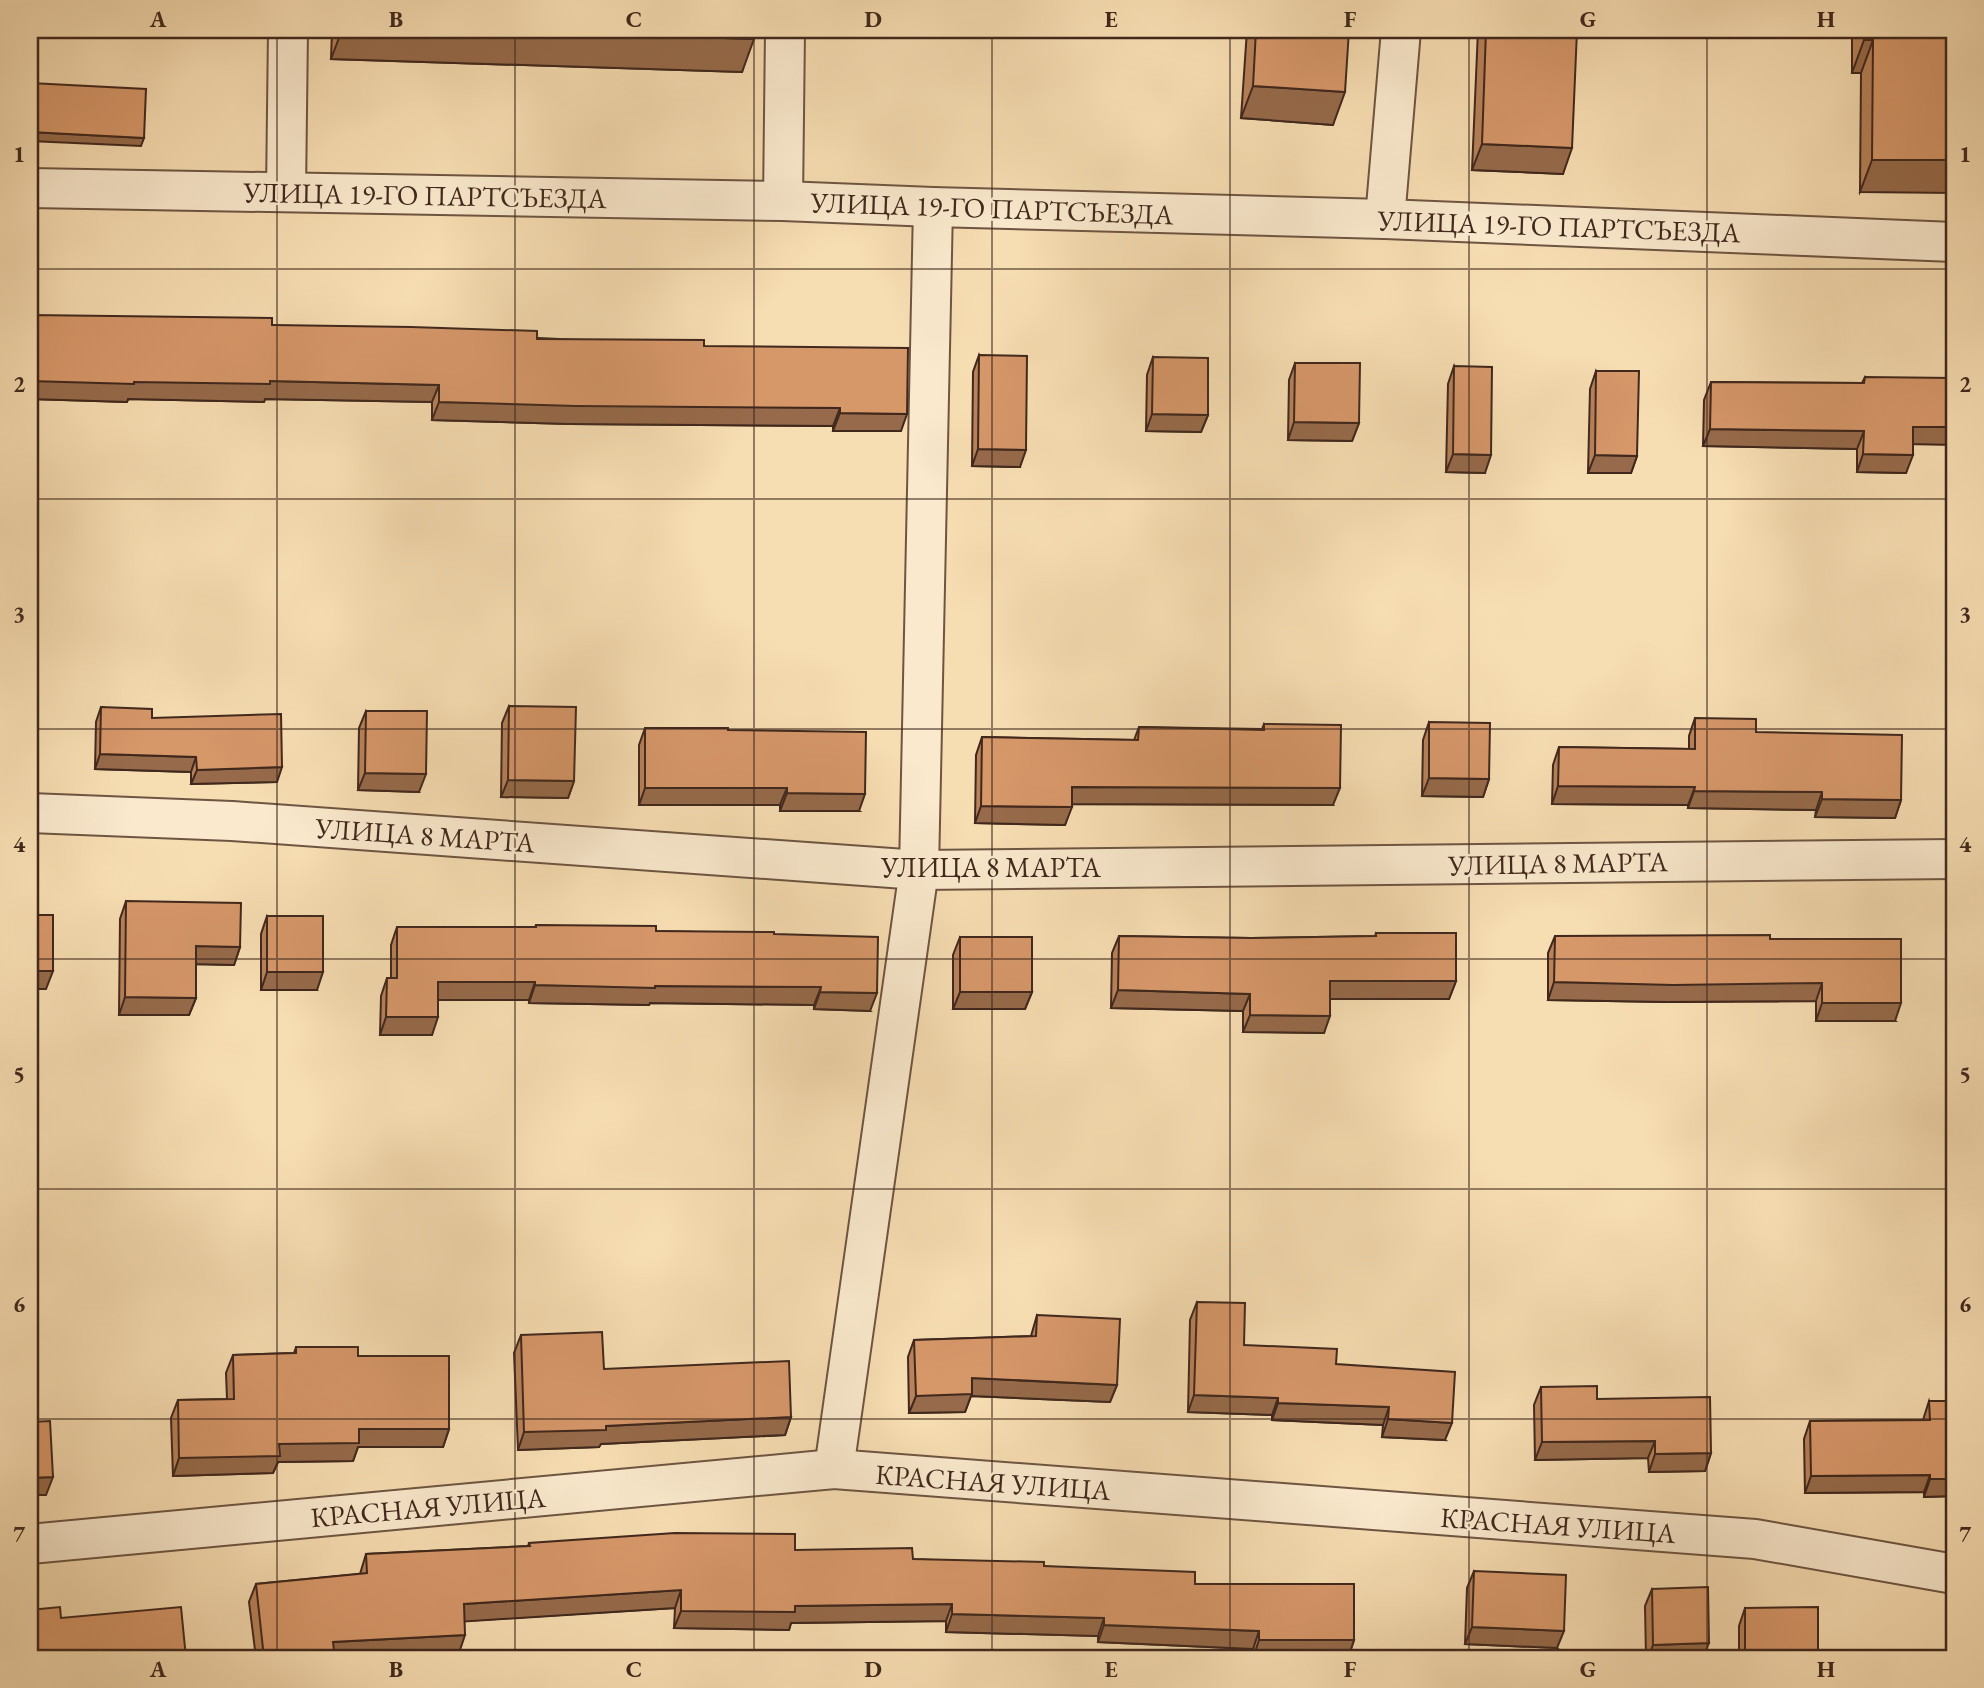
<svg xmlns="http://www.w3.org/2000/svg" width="1984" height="1688" font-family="'EB Garamond',serif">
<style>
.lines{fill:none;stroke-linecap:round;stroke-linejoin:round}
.minor-casing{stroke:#6e5542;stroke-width:42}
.minor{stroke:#fae9cd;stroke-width:38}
.wall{fill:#b8825a;stroke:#40281d;stroke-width:2}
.shaded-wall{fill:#966a4a;stroke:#40281d;stroke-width:2}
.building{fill:#d69769;stroke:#40281d;stroke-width:2}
.grid{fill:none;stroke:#40281d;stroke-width:2;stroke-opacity:0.55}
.labels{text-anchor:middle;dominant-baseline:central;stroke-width:5;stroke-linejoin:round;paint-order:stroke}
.street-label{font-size:28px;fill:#40281d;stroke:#fae9cd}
.neatline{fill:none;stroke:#40281d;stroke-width:2.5}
.grid-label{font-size:23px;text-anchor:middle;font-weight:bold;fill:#40281d}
</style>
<rect width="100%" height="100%" fill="#f7ddb2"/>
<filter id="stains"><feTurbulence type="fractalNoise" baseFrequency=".00286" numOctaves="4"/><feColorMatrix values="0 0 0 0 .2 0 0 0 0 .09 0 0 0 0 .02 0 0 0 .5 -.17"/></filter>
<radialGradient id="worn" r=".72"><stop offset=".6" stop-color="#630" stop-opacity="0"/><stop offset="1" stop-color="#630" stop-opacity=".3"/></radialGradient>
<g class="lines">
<defs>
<g id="minor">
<polyline points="30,188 783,201 933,207 1385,219 1954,242"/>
<polyline points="286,192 288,30"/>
<polyline points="783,201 785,30"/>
<polyline points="1385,219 1401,30"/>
<polyline points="30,813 232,821 919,870 1954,859"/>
<polyline points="834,1469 919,870 933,207"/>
<polyline points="30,1544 834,1469 1755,1539 1954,1574"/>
</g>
</defs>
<use href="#minor" class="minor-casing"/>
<use href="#minor" class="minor"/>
</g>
<g class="wall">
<polygon points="332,30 755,30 742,72 331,59"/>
<polygon points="1247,30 1349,30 1333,125 1241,118"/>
<polygon points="1478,30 1577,30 1563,174 1472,170"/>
<polygon points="1852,30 1954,30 1860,192 1861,73 1852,73"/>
<polygon points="272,325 704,346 901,431 833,431 833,426 570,424 432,420 432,402 265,399 264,402 128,399 127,402 30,399"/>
<polygon points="979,355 1020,467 972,466 973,372"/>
<polygon points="1153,357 1208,415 1201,432 1146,431 1147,375"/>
<polygon points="1295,363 1359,423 1352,441 1288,440 1289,380"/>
<polygon points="1454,366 1485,473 1446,472 1448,384"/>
<polygon points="1596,371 1637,456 1631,473 1588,473 1590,389"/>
<polygon points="1865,377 1913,444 1906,473 1857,472 1857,449 1703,446 1704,400 1711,382 1862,383"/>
<polygon points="509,706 574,781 568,798 501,797 502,723"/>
<polygon points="101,707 152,718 277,782 191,784 191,772 95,769 96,722"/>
<polygon points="366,711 419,792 358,790 359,728"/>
<polygon points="1695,718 1756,732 1901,800 1895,818 1815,817 1816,810 1688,808 1688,805 1552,804 1553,765 1559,747 1689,749 1689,736"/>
<polygon points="1429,722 1489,779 1483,797 1422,796 1423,740"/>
<polygon points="1264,724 1333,805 1072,804 1065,825 975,823 976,755 982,737 1134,740 1139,727 1262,729"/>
<polygon points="645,728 728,730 859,811 780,811 780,805 639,805 639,745"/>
<polygon points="126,901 240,947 234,965 196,964 196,998 189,1015 119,1015 120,919"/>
<polygon points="267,916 317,990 261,990 261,934"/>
<polygon points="536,925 656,931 774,934 870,1011 814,1009 814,1005 650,1003 649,1005 529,1003 529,1000 438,1000 432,1035 380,1035 381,996 387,978 391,978 391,945 397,927 535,927"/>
<polygon points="1376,933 1456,981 1449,999 1330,999 1324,1033 1243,1032 1243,1011 1111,1008 1112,953 1119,936 1251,938 1375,936"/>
<polygon points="1555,936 1770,939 1895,1021 1816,1021 1816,1001 1667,1002 1548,1000 1548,953"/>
<polygon points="960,937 1032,992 1025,1009 953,1009 953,955"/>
<polygon points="1197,1302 1244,1345 1336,1364 1445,1440 1382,1437 1383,1425 1272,1420 1272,1415 1188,1412 1190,1320"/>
<polygon points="1037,1315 1117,1385 1110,1402 971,1396 965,1412 909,1413 908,1357 914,1340 1031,1336"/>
<polygon points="521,1335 604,1369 791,1417 785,1435 601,1444 599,1447 518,1450 514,1353"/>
<polygon points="296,1347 358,1356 449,1429 443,1447 358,1447 353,1461 278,1462 273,1473 173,1476 171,1418 178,1400 227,1399 226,1373 233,1355 294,1353"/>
<polygon points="1541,1387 1597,1399 1711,1453 1705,1471 1649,1472 1648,1458 1535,1460 1534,1405"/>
<polygon points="1929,1401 1954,1496 1924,1497 1924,1492 1805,1493 1804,1439 1810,1421 1923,1420"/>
<polygon points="529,1543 795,1550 913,1559 1044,1566 1195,1584 1354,1640 1348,1658 1253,1658 1253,1649 1098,1642 1098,1636 946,1632 946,1621 791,1623 789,1630 674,1628 675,1608 464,1621 459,1653 352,1658 256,1658 249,1602 256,1584 360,1574 366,1554 528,1546"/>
<polygon points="1474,1571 1557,1648 1465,1644 1467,1588"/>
<polygon points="1652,1589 1703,1658 1646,1658 1645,1606"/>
<polygon points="1745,1608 1818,1658 1739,1658 1739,1626"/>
</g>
<g class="shaded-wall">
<polygon points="342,30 471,30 754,39 742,72 331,59"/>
<polygon points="1864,40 1873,40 1861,73 1852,73"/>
<polygon points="1253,86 1345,92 1333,125 1241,118"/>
<polygon points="30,132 144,138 141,146 30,141"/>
<polygon points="1482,144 1572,148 1563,174 1472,170"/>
<polygon points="1872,160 1954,160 1954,193 1860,192"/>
<polygon points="30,381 270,381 439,385 432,402 265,399 264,402 128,399 127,402 30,399"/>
<polygon points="439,402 840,408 833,426 570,424 432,420"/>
<polygon points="840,413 907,414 901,431 833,431"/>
<polygon points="1152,414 1208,415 1201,432 1146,431"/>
<polygon points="1294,422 1359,423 1352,441 1288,440"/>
<polygon points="1913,427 1954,427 1954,445 1907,444"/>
<polygon points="1710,429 1864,431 1857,449 1703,446"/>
<polygon points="978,449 1026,450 1020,467 972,466"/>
<polygon points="1453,454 1491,455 1485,473 1446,472"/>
<polygon points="1863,454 1913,455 1906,473 1857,472"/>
<polygon points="1595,455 1637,456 1631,473 1588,473"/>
<polygon points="100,754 196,757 191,772 95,769"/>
<polygon points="282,767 277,782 191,784 197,770"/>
<polygon points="365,773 426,774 419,792 358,790"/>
<polygon points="1429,778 1489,779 1483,797 1422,796"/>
<polygon points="508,780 574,781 568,798 501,797"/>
<polygon points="1558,786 1695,787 1688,805 1552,804"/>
<polygon points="1072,787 1340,788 1333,805 1066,804"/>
<polygon points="645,788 787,788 780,805 639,805"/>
<polygon points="1694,791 1822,792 1816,810 1688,808"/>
<polygon points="787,793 865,794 859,811 780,811"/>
<polygon points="1822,799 1901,800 1895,818 1815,817"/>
<polygon points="981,806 1072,807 1065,825 975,823"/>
<polygon points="196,946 240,947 234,965 190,964"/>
<polygon points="30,971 53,971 46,989 30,989"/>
<polygon points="267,972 323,972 317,990 261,990"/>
<polygon points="1330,981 1456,981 1449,999 1324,999"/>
<polygon points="438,982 535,982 529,1000 432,1000"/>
<polygon points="1554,982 1822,983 1816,1001 1667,1002 1548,1000"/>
<polygon points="535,985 655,986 821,987 814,1005 650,1003 649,1005 529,1003"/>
<polygon points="1118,990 1250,994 1243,1011 1111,1008"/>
<polygon points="820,992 877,993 870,1011 814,1009"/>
<polygon points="960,992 1032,992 1025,1009 953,1009"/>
<polygon points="125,997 196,998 189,1015 119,1015"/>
<polygon points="1822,1003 1901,1003 1895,1021 1816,1021"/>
<polygon points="1250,1015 1330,1016 1324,1033 1243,1032"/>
<polygon points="386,1017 438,1017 432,1035 380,1035"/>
<polygon points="972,1378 1117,1385 1110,1402 971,1396 965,1412 909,1413 916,1396"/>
<polygon points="1194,1395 1278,1398 1272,1415 1188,1412"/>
<polygon points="1278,1403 1389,1407 1383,1425 1272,1420"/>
<polygon points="791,1417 785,1435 601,1444 599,1447 518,1450 524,1432 606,1426"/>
<polygon points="1388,1419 1452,1423 1445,1440 1382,1437"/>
<polygon points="359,1429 449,1429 443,1447 358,1447 353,1461 278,1462 273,1473 173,1476 179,1458 279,1444"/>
<polygon points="1655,1441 1648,1458 1535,1460 1542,1442"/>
<polygon points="1711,1453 1705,1471 1649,1472 1655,1454"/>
<polygon points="1930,1475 1924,1492 1805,1493 1811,1476"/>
<polygon points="53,1477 46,1495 30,1495 30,1478"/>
<polygon points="1930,1479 1954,1479 1954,1496 1924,1497"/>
<polygon points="681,1590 675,1608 457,1622 464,1604"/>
<polygon points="952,1604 946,1621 791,1623 789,1630 674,1628 681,1611 795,1606"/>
<polygon points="952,1614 1104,1618 1098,1636 946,1632"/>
<polygon points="1104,1625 1259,1631 1253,1649 1098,1642"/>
<polygon points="1472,1627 1564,1631 1557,1648 1465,1644"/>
<polygon points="465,1635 459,1653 352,1658 327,1658 333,1642"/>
<polygon points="1259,1640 1354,1640 1348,1658 1253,1658"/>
<polygon points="1709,1643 1703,1658 1648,1658 1653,1645"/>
</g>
<g class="building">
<polygon points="471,30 755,30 754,39"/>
<polygon points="1256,30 1349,30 1345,92 1253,86"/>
<polygon points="1486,30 1577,30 1572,148 1482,144"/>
<polygon points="1864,30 1954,30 1954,160 1872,160 1873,40 1864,40"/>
<polygon points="30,83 146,89 144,138 30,132"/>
<polygon points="30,315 272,318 272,325 411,327 537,331 537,339 704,340 704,346 908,348 907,414 840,413 840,408 576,406 439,402 439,385 270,381 270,384 134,382 134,384 30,381"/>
<polygon points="979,355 1027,356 1026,450 978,449"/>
<polygon points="1153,357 1208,358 1208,415 1152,414"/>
<polygon points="1295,363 1360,363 1359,423 1294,422"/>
<polygon points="1454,366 1492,367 1491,455 1453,454"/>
<polygon points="1596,371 1639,371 1637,456 1595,455"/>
<polygon points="1865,377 1954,378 1954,427 1913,427 1913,455 1863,454 1864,431 1710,429 1711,382 1864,383"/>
<polygon points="509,706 576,707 574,781 508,780"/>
<polygon points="101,707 152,709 152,718 281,714 282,767 197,770 196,757 100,754"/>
<polygon points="366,711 427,711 426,774 365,773"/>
<polygon points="1695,718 1756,719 1756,732 1902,735 1901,800 1822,799 1822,792 1694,791 1695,787 1558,786 1559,747 1695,749"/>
<polygon points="1429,722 1490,723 1489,779 1429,778"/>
<polygon points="1264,724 1341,725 1340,788 1072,787 1072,807 981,806 982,737 1138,740 1139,727 1264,730"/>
<polygon points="645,728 728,728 728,730 866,732 865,794 787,793 787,788 645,788"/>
<polygon points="126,901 241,903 240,947 196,946 196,998 125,997"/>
<rect x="30" y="915" width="23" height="56"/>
<rect x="267" y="916" width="56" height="56"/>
<polygon points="536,925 656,926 656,931 774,932 774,934 878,937 877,993 820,992 821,987 655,986 655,988 535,985 535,982 438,982 438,1017 386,1017 387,978 397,978 397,927 536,927"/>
<polygon points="1376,933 1456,933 1456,981 1330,981 1330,1016 1250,1015 1250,994 1118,990 1119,936 1251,938 1376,936"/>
<polygon points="1770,935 1770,939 1901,939 1901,1003 1822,1003 1822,983 1673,985 1554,982 1555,936"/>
<rect x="960" y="937" width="72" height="55"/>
<polygon points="1197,1302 1245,1303 1244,1345 1337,1349 1336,1364 1455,1372 1452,1423 1388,1419 1389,1407 1278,1403 1278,1398 1194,1395"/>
<polygon points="1037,1315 1120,1319 1117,1385 972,1378 972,1394 916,1396 914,1340 1036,1336"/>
<polygon points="602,1332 604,1369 789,1361 791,1417 606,1426 606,1430 524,1432 521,1335"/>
<polygon points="296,1347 358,1347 358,1356 449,1356 449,1429 359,1429 359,1443 279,1444 280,1456 179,1458 178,1400 234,1399 233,1355 296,1353"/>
<polygon points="1597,1386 1597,1399 1710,1397 1711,1453 1655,1454 1655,1441 1542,1442 1541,1387"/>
<polygon points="1929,1401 1954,1401 1954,1479 1930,1479 1930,1475 1811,1476 1810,1421 1930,1420"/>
<polygon points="50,1421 53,1477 30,1478 30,1422"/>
<polygon points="675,1533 795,1534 795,1550 912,1548 913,1559 1044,1562 1044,1566 1195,1572 1195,1584 1354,1584 1354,1640 1259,1640 1259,1631 1104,1625 1104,1618 952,1614 952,1604 795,1606 795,1612 681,1611 681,1590 464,1604 465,1635 333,1642 335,1658 264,1658 256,1584 367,1573 366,1554 530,1546 529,1543"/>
<polygon points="1474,1571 1566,1575 1564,1631 1472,1627"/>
<polygon points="1708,1587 1709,1643 1653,1645 1652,1589"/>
<polygon points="60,1607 61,1618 181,1607 186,1658 130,1658 130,1657 30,1658 30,1610"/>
<polygon points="1818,1607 1818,1658 1745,1658 1745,1608"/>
</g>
<path class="grid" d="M277,30V1658M515,30V1658M754,30V1658M992,30V1658M1230,30V1658M1469,30V1658M1707,30V1658M30,269H1954M30,499H1954M30,729H1954M30,959H1954M30,1189H1954M30,1419H1954"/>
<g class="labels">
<g class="street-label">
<text transform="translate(425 195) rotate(1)">УЛИЦА 19-ГО ПАРТСЪЕЗДА</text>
<text transform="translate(992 208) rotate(2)">УЛИЦА 19-ГО ПАРТСЪЕЗДА</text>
<text transform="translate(1559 226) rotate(2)">УЛИЦА 19-ГО ПАРТСЪЕЗДА</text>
<text transform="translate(425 835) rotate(4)">УЛИЦА 8 МАРТА</text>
<text transform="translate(1558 863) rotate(-1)">УЛИЦА 8 МАРТА</text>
<text x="991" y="867">УЛИЦА 8 МАРТА</text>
<text transform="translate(993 1482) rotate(4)">КРАСНАЯ УЛИЦА</text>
<text transform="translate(428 1507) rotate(-5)">КРАСНАЯ УЛИЦА</text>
<text transform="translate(1558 1525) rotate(4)">КРАСНАЯ УЛИЦА</text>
</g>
</g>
<rect width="1984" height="1688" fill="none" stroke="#f7ddb2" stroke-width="77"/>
<rect x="38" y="38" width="1908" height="1612" class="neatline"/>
<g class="grid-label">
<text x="158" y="27">A</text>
<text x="396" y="27">B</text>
<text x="634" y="27">C</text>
<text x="873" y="27">D</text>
<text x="1111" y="27">E</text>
<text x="1350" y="27">F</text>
<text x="1588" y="27">G</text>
<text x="1826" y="27">H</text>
<text x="19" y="162">1</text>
<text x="1965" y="162">1</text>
<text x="19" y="392">2</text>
<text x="1965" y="392">2</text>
<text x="19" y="622">3</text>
<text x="1965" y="622">3</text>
<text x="19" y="852">4</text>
<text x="1965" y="852">4</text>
<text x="19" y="1082">5</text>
<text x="1965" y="1082">5</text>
<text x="19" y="1312">6</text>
<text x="1965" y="1312">6</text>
<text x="19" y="1542">7</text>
<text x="1965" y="1542">7</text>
<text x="158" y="1677">A</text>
<text x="396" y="1677">B</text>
<text x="634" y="1677">C</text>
<text x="873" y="1677">D</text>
<text x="1111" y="1677">E</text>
<text x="1350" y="1677">F</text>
<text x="1588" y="1677">G</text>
<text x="1826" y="1677">H</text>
</g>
<rect width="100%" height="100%" filter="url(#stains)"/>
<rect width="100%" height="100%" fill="url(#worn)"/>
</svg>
